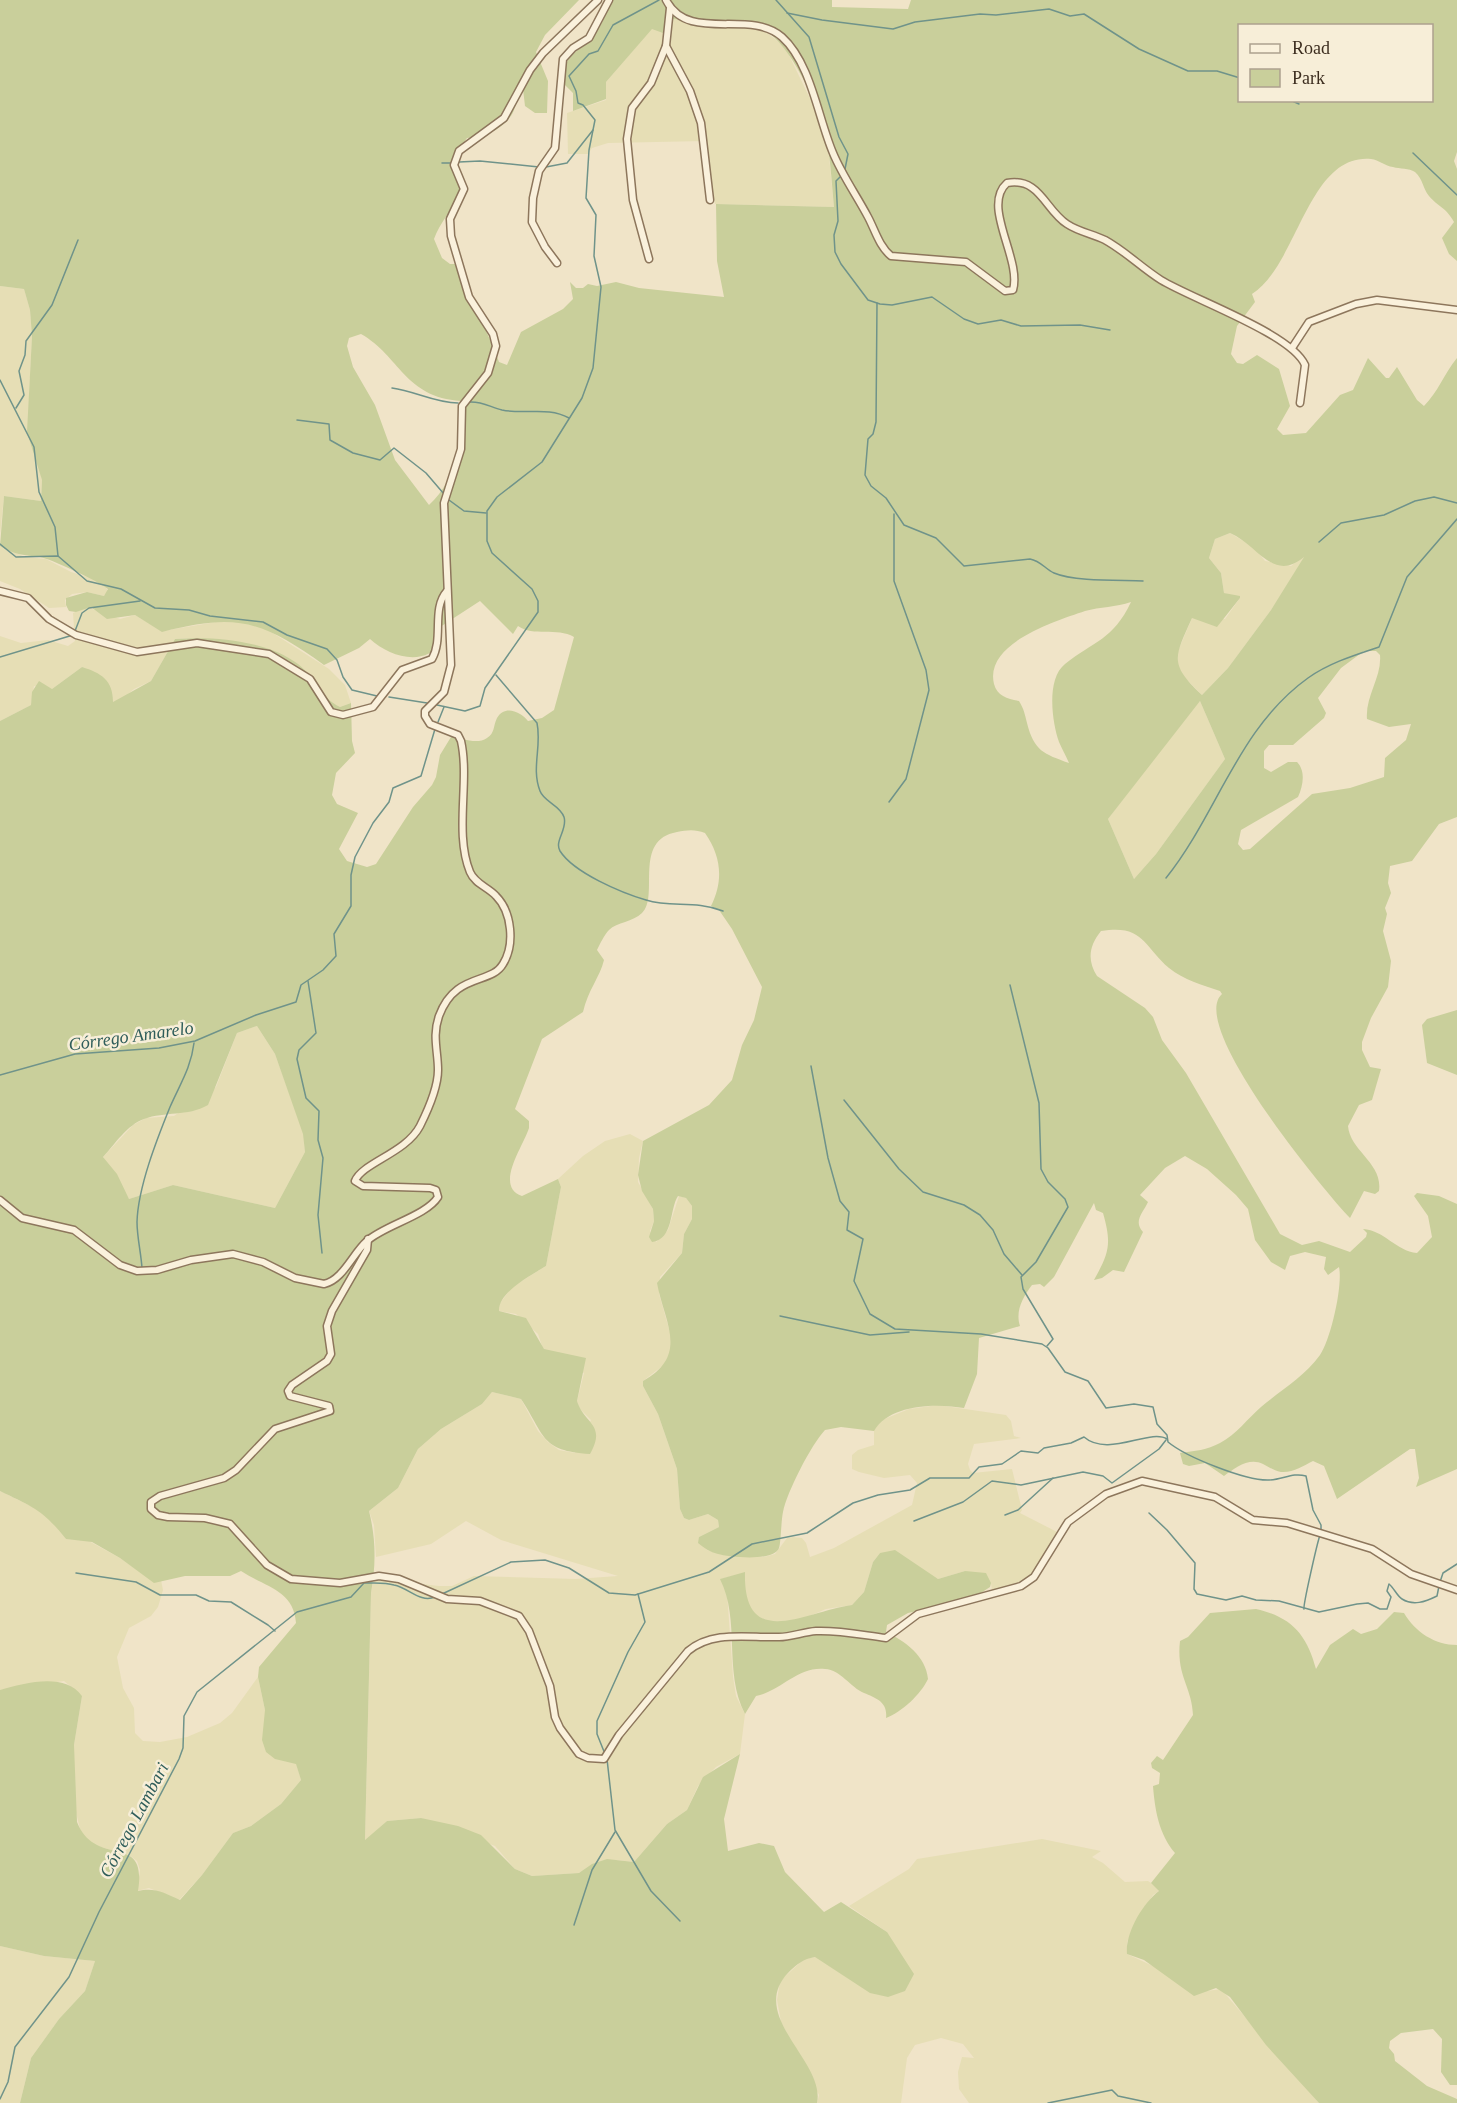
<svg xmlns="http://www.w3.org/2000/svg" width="1457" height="2103" font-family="Georgia,serif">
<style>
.farmland{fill:#e6deb5}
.green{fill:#c9cf9b;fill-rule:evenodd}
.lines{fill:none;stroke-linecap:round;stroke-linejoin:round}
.stream{stroke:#6f938a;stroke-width:1.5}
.street-casing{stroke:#8d765c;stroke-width:9}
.street{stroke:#faf1dc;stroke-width:6}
.labels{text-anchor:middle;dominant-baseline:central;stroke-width:5;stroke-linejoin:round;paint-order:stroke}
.water-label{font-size:18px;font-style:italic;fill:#2f5d5a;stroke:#f7eed8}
</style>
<rect width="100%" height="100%" fill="#f0e4c8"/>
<g class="farmland">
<polygon points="672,19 683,19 709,27 744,25 761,28 785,47 818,115 828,146 834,207 715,204 705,141 608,143 592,148 588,154 568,154 567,113 606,100 606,82 652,28 663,32"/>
<polygon points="0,286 24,289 30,310 32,336 29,396 42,480 41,501 4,496 0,535"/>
<polygon points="1230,533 1255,548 1265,561 1291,566 1305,554 1299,569 1271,610 1228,668 1202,695 1182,675 1178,667 1178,651 1192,618 1225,619 1240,598 1224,593 1221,573 1209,558 1215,539"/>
<polygon points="0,546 25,557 46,559 71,572 94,579 106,587 108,592 104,596 87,592 72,594 65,600 66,607 49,608 20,589 0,581"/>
<polygon points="87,607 120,619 135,615 162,631 216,622 244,622 265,628 329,669 345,685 351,703 340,707 325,700 282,655 228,640 191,638 175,639 151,681 134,689 120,701 113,702 82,667 52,689 34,686 31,705 0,721 0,636 21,643 48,640 68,646 75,641 73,613"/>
<polygon points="1200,701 1225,759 1156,854 1134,879 1108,819 1190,710"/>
<polygon points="257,1026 275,1054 304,1134 305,1152 275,1208 173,1185 129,1199 103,1157 133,1125 146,1118 174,1116 216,1087 237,1033"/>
<polygon points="630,1134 643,1141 639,1158 638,1182 653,1209 654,1221 650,1231 656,1242 668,1230 679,1196 686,1198 692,1206 692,1219 684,1234 682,1253 660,1277 659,1294 671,1336 671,1353 665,1364 643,1381 643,1386 658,1414 677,1469 680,1509 684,1518 689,1520 708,1514 718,1520 719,1527 699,1537 707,1550 720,1554 764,1557 775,1554 787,1538 793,1537 802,1538 806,1543 810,1557 834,1548 912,1505 917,1483 910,1475 884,1478 859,1472 852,1469 852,1455 858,1450 874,1445 874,1430 882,1420 909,1409 938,1405 1006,1415 1011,1421 1014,1436 1021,1438 974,1444 968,1464 970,1470 973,1473 1012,1469 1022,1510 1020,1513 1059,1533 1039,1567 1028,1579 992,1591 991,1583 965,1571 938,1579 880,1553 873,1562 864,1592 852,1605 826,1609 796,1622 768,1621 756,1616 748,1604 745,1591 732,1576 721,1579 727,1593 733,1677 736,1696 745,1714 740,1754 716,1767 698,1786 687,1810 667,1824 634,1862 617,1860 579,1873 532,1876 515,1869 495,1846 421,1818 387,1821 365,1841 371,1593 375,1572 404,1582 439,1586 452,1586 474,1576 576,1579 618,1576 501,1540 466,1521 431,1544 376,1557 374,1525 369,1511 398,1488 418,1449 441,1429 482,1404 492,1392 521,1399 538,1431 548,1442 559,1450 575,1453 591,1420 579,1408 577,1401 584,1373 543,1349 538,1334 516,1314 499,1311 498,1306 512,1287 546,1266 561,1187 558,1179 583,1156 605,1141"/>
<polygon points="0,1491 37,1509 56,1524 66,1539 87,1540 120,1558 154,1582 161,1580 163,1590 158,1607 151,1616 129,1628 117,1657 123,1688 134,1708 135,1733 143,1741 160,1742 187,1737 220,1723 232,1713 258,1677 265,1710 296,1763 301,1780 281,1804 251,1826 233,1833 202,1875 179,1900 149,1888 137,1891 140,1870 137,1861 129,1855 94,1845 81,1833 74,1804 74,1745 82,1696 64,1681 0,1690"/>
<polygon points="1042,1839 1101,1851 1092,1857 1103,1863 1125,1882 1148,1881 1156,1886 1159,1891 1153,1895 1139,1916 1127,1942 1127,1954 1207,1991 1221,1989 1319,2103 969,2103 959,2089 958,2072 962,2057 974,2058 963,2044 941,2038 915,2045 907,2058 901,2103 817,2103 819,2095 781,2022 777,2000 780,1981 804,1959 816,1957 871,1993 887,1932 849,1906 909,1869 917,1859"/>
<polygon points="0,1946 44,1956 95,1961 85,1991 59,2019 31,2058 20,2103 0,2103"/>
</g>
<g class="green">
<path d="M0,0H579L545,35L536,52L548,81L547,113H535L525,106L523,89C517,95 517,103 514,110C507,128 484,138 467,138C445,168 450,160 463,191C454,206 439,224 434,239L442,258L450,264H460C465,298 489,330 499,362L507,365L521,332L563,309L573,299L570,282L576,288H583L588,284L597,286L616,282L639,288L724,297L717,261L716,204L834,207C832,187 831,167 828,147C823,116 792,42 762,29C745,21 725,30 707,27C695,24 685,19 672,19L663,33L652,29L606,82V99L573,111V93L562,82C567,50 573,58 592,37C602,26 606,13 613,0H832V7L908,9L911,0H1457V152L1454,161L1457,169V261L1449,254L1442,238L1454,222C1446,207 1437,206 1429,196C1423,189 1423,179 1415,172C1409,168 1400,169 1393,167C1385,166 1379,160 1371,159C1308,153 1298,265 1252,294L1255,302L1237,326L1231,354L1237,363L1243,364L1257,355L1279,369L1290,406L1277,429L1283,435L1306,433L1340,395L1353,390L1368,358L1386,378H1389L1397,367L1417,400L1424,406C1438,392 1444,374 1457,358V817L1439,824L1412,861L1390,866L1388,883L1391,893L1385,908L1387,914L1383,931L1391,961L1388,987L1371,1018L1362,1042V1050L1370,1067L1381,1069L1372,1100L1359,1105L1348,1126C1350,1151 1383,1163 1379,1191L1375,1194L1364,1191L1350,1218C1324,1191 1187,1025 1222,994L1220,991C1202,985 1184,980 1169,968C1143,945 1143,924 1101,931C1089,946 1087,960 1097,976L1145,1008L1153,1017L1162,1040L1186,1073L1280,1234L1302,1245L1319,1241L1350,1252L1366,1237L1367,1233L1363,1229C1384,1230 1396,1251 1417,1253L1432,1237L1428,1216L1414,1196L1417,1193L1439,1196L1457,1204V1469L1416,1487L1419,1478L1415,1449H1410L1337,1499L1324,1466L1313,1461C1303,1466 1293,1473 1281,1472C1274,1471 1269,1467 1263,1464C1249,1457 1235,1468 1224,1476L1205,1463L1189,1466L1183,1464L1180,1453C1195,1451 1207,1450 1220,1443C1236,1435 1248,1418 1261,1407C1281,1390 1304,1377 1320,1355C1331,1339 1343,1285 1339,1267L1328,1275L1324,1269L1326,1257L1305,1252L1290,1256L1285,1270L1271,1262L1255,1240L1248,1209L1236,1195L1207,1169L1185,1156L1165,1168L1140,1195L1148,1202C1143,1213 1133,1221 1143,1232L1124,1272L1113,1270L1102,1278L1094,1280C1109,1253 1112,1244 1103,1213L1096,1210L1094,1203L1054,1277L1044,1287L1040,1284L1032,1285C1023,1297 1015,1311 1020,1326L979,1338L977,1374L964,1408C937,1403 889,1404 874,1431L841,1427L825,1430C811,1445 787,1492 783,1512C781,1521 781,1543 779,1548C774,1562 729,1557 718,1554C710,1552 704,1548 698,1543L699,1537L719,1527L718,1520L708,1514L689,1520L684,1518L680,1509L677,1469L658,1414L643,1386V1381C690,1355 664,1322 657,1283L682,1253L684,1234L692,1219V1206L686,1198L678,1196C669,1210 674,1239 652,1242L649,1237L654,1221L653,1209L642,1191L638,1175L643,1141L709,1105L732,1080L742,1045L754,1020L762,987L732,929L719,910L711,906C724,880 721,856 705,833C695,829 687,830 677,832C632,840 660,896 642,913C633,922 617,922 609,930C604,935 600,944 597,950L604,960C600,977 588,990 583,1012L542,1039L515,1109L529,1121V1128C523,1147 494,1186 522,1196L558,1179L561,1187L546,1266C532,1275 498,1292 499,1311L526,1318L544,1349L586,1358L577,1401C584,1424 607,1424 590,1454C540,1451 545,1435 521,1399L492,1392L482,1404L441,1429L418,1449L398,1488L369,1511C376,1539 376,1565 371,1593L365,1840L387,1821L421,1818L458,1826L481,1835L515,1869L532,1876L579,1873L592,1864L607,1859L634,1862L667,1824L687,1810L703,1777L740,1754L724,1819L728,1851L759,1843L774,1846L785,1872L824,1912L841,1902L887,1932L914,1974L905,1991L888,1997L870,1993L815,1957C803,1959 797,1964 788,1973C747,2016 826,2062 817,2103H20L31,2058L59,2019L85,1991L95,1961L44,1956L0,1946V1690C25,1683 65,1672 82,1696L74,1745L77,1822C96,1870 148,1830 138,1891C154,1887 165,1893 180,1900L202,1875L233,1833L251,1826L281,1804L301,1780L296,1764L275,1759L266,1752L262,1740L265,1710L258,1677L259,1667L296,1623C294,1590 265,1587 241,1571L230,1576H185L154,1583L120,1558L92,1542L66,1539C43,1510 33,1507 0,1491V721L31,705L32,692L39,681L52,689L82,667C101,673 113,680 113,702L151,681L175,639C213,636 266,640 298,664C316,678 319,697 340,707L351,703L352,741L355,753L336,773L332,795L337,804L358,813L339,849L347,861L367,867L376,864L413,807L432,785L436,777L440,755L451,737C462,738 477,745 487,738C495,733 493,726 497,718C505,704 521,712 528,721L542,718L554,710L574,637C557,627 533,637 518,626L513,634L480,601L440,627L442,641C425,668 390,657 370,639L359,648L324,665C261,620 237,613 162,632L135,615L107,619L91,607L76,612L69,611L66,605V598L87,592L104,596L108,589C102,583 49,558 40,557C24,555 15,555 0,546L4,496L41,501L42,480L27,432L32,336L30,310L24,289L0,286ZM1240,26H1432V100H1240ZM361,334C400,356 404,397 461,401C461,438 459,478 429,505L395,460L375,405L353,367L347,346L349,338ZM1230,533C1258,545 1273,583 1304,557L1271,610L1228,668L1202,695C1169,664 1174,658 1192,618L1217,627L1240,598V596L1224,593L1221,573L1209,558L1215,539ZM1131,602C1113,640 1094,641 1065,664C1046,679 1052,722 1059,742C1062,749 1066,756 1069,763C1044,754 1034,751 1027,723C1025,715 1024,709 1019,701C1008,699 997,696 994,684C984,643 1056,621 1085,611C1100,607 1116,607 1131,602ZM1364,651H1376L1380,655C1382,677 1365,696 1367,719L1389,727L1411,724L1406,740L1385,758L1384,777L1350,788L1312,794L1250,849L1243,850L1238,844L1241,830L1298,797C1303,786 1306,771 1297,762H1288L1271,772L1264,768V751L1269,745H1293L1324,718L1326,713L1318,698L1341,668ZM1200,701L1225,759L1156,854L1134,879L1108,819ZM257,1026L275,1054L303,1134L305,1152L275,1208L173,1185L129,1199L117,1174L103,1157C115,1144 127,1125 144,1119C165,1111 187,1117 208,1105L237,1033Z"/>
<polygon points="1457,1010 1457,1075 1427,1063 1422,1025 1427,1019"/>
<path d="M895,1550L938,1579L965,1571L986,1573L991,1583L990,1587L973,1598L908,1613L887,1625L886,1632C905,1641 926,1656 928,1679C921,1694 902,1712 886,1718C888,1702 876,1698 864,1693C850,1687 841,1670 825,1669C798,1666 781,1691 756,1696L745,1714C723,1671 741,1621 720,1579L745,1572C743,1652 804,1612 852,1605L864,1592L873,1562L880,1553Z"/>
<path d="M1256,1609C1292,1617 1307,1635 1316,1669L1330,1645L1353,1629L1361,1634L1377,1629L1394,1612L1404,1613C1415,1632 1435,1645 1457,1645V2085H1450L1441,2072L1442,2039L1433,2029L1401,2033L1390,2041L1389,2048L1394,2054L1395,2061L1427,2086L1457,2099V2103H1319L1266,2045L1230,1997L1216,1988L1194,1996L1144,1960L1127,1954C1125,1933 1143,1903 1159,1891L1151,1883L1175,1853C1159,1834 1155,1811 1153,1786L1159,1784L1160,1773L1152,1768L1151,1763L1157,1756L1163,1760L1193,1715C1192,1687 1176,1676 1180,1641L1188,1637L1210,1613Z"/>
</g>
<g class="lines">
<g class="stream">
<polyline points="776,0 809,37 839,137 848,154 845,169"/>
<polyline points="787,13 822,20 893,29 915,22 980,14 996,15 1049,9 1070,16 1084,14 1139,49 1188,71 1217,71 1240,78"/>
<polyline points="1290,100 1299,104"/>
<polyline points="1413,153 1457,195"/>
<polyline points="459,162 480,161 539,167"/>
<polyline points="442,163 451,163"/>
<polyline points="546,167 567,163 593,130"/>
<polyline points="840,177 836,181 838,221 834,235 835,252 841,264 868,300 880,304 892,305 932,297 964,319 978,324 1001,320 1021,326 1080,325 1110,330"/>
<path d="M877,303L876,422L873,434L868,439L865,475L871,486L886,498L904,525L936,538L964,566L1030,559C1041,561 1045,569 1054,573C1075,582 1120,580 1143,581"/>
<polyline points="0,380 34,447 39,492 55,527 58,556"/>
<path d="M392,388C415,391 435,403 458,403"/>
<path d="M469,402C482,401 490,407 502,410C526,415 547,406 569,418"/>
<polyline points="16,408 24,395 19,371 25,355 26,341 52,305 78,240"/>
<polyline points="297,420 329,424 330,440 353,453 380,460 394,448 426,473 444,494"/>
<polyline points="449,500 464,511 486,513"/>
<polyline points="1319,542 1341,523 1384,515 1415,501 1434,497 1457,503"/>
<polyline points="0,544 16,557 58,556 87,581 121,589 155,608 189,610 210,616 263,622 287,635 327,649 337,660 343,677 352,690 377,696"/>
<polyline points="75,631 82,613 89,608 140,601"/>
<polyline points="0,657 73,635"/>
<path d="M496,675L537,723C542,746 531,768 540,791C544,802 560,805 564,817C568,829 554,841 560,851C574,873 622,893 646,900C672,908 694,900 723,911"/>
<polyline points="389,697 427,703"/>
<polyline points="437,705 465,711 480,706 485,688 538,612 538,601 532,589 492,553 487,541 487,511 497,497 542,462 582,398 593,368 601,287 594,256 596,215 586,198 589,150 595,120 583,105 578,103 576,91 569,76 589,54 598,51 613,25 659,0"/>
<polyline points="438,722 444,707"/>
<polyline points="889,802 906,779 929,690 926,670 894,581 894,514"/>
<path d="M1166,878C1218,813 1238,728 1308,678C1329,663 1355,655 1379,647L1407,577L1457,519"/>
<polyline points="308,981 316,1033 299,1050 297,1059 306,1098 319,1111 318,1140 323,1158 318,1215 322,1253"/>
<polyline points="1010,985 1039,1103 1041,1169 1048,1182 1065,1199 1068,1207 1036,1262 1021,1277 1023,1289 1053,1339 1047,1346"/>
<path d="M811,1066L828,1158L840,1201L849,1212L847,1230L863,1239L854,1281L870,1314L895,1329L981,1334L1042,1344L1048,1348L1065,1372L1088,1381L1106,1408L1134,1404L1153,1407L1157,1424L1167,1435L1168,1442C1186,1457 1246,1481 1269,1480C1283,1480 1292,1472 1306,1476L1313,1510L1321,1525V1531"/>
<polyline points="0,1075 75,1054 159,1048 195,1041 256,1015 296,1002 301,985 323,970 336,956 334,934 351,906 351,875 355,857 373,823 389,802 393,788 421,776 435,729"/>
<polyline points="844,1100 899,1169 923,1192 964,1205 980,1215 993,1230 1004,1254 1022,1275"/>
<path d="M142,1268C141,1253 137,1237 137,1222C138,1187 157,1139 170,1107C180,1084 191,1068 194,1043"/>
<polyline points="780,1316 870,1335 909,1332"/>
<path d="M1149,1513L1167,1530L1195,1563L1194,1589L1197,1594L1226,1600L1242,1596L1256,1600L1279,1601L1319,1612L1357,1604L1368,1603L1380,1609H1387L1391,1597L1387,1591L1389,1584C1394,1588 1397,1596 1402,1599C1413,1606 1425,1602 1437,1596L1439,1586"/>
<polyline points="1005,1515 1018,1510 1053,1478"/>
<polyline points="914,1521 963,1502 992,1481 1021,1485 1083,1472 1103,1476 1112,1483 1159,1449 1166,1440"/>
<polyline points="76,1573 136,1582 160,1595 196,1595 209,1601 231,1602 268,1625 275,1631"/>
<polyline points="1440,1582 1443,1573 1457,1564"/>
<path d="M442,1594L511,1562L545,1560L569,1568L609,1593L635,1595L709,1572L752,1544L807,1533L853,1503L878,1495L910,1490L930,1478H969L979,1467L1002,1464L1021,1451L1038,1453L1044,1448L1071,1443L1084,1437C1108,1458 1150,1428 1167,1439"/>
<path d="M1304,1609C1303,1605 1317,1544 1320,1535"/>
<polyline points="605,1754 597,1734 597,1721 628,1652 645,1622 638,1594"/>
<polyline points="607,1759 615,1830 651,1891 680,1921"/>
<polyline points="574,1925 592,1870 615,1832"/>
<path d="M0,2099L8,2082L15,2047L69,1977L99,1912L179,1759L183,1748L184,1716L197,1692L297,1612L351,1597L364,1583C374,1583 385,1582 394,1585C409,1588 420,1603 435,1597"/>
<polyline points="1048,2103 1112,2090 1118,2096 1151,2103"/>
</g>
<defs>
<g id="street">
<path d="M666,0C689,44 749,8 782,37C811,63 818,118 833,153C842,175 857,196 868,217C875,230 879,246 891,256L966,262L1005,291L1013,290C1022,259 981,206 1007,183C1040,177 1045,210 1067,224C1079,232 1093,234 1105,240C1125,251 1142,268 1161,280C1192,299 1292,334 1305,365L1300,403"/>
<polyline points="670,8 666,46 690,91 701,123 710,200"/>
<polyline points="649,259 633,200 627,139 632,108 651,83 666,46"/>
<polyline points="557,263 545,247 532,222 533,198 539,171 555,148 563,59 573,48 589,38 609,0"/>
<polyline points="1292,348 1309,322 1356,304 1377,300 1457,310"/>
<path d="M0,591L28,598L49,619L76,635L137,652L197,643L269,654L310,679L331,712L343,715L373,707L402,670L432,659C444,638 431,609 447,591"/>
<path d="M0,1200L22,1218L74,1230L120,1265L137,1271L157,1270L191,1260L233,1254L263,1262L295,1278L324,1284C343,1280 353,1253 367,1241C385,1225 426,1216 438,1197L436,1190L430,1188L363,1186L355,1181C362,1163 406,1153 420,1126C428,1110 438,1088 438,1070C438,1051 432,1036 439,1016C455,972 491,985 503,964C515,945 512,912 496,896C488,887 475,884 470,872C454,833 470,781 461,741L458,735L430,724L425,716V711L444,692L451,665L444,503L461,449L462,406L488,373L496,346L493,334L469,297L451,236L450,219L464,189L454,165L459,151L504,118L530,70L543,53L598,0"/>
<path d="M368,1239L367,1250L332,1311L327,1326L331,1354L327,1361L292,1385L288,1391L290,1396L329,1406L330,1411L275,1429L236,1470L224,1478L160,1496L151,1502V1509L158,1515L168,1517L205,1518L230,1524L267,1565L291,1579L340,1583L379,1576L399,1579L447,1599L480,1601L519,1616L529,1631L550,1686L555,1717L560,1728L579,1754L588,1758L604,1759L619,1735L688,1651C713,1630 748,1638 779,1637C791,1637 803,1632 816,1631C839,1630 862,1635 886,1638L918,1614L1021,1586L1034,1577L1068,1522L1106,1494L1142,1481L1215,1497L1253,1520L1287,1523L1372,1549L1411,1574L1457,1590"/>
</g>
</defs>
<use href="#street" class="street-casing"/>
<use href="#street" class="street"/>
</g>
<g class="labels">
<g class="water-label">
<text transform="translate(131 1036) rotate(-8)">Córrego Amarelo</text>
<text transform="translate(134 1820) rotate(-62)">Córrego Lambari</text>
</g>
</g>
<rect x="1238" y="24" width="195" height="78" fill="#f7eed8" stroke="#ada18e" stroke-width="1.5"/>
<rect x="1250" y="44" width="30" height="9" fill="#faf1dc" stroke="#ada18e" stroke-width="1.5"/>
<text x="1292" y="54" font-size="18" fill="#3d2e20">Road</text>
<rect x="1250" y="69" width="30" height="18" fill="#c9cf9b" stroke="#ada18e" stroke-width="1.5"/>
<text x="1292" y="84" font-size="18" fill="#3d2e20">Park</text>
</svg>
